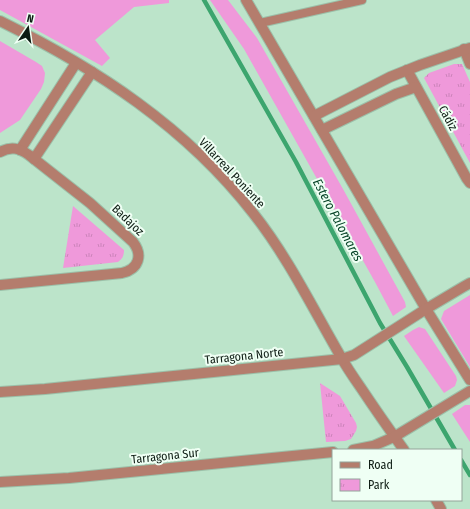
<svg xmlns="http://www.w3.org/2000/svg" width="470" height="509" font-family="'Fira Sans Condensed',sans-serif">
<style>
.grass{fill:#ef99da}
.park{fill:url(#park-tufts)}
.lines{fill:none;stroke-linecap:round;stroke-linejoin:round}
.stream{stroke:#3ca56e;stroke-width:4.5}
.service-casing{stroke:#9cc0a9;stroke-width:10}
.minor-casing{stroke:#9cc0a9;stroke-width:12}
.service{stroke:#b47d6d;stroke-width:8}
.minor{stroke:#b47d6d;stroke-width:10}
.labels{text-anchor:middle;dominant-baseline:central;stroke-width:4;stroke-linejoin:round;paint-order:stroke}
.street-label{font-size:12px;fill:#0c1b12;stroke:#effff4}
.water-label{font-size:13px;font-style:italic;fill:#084528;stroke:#effff4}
</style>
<defs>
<pattern id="park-tufts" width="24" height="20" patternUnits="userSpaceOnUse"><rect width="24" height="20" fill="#ef99da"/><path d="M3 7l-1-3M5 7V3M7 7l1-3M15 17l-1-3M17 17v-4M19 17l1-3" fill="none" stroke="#cc83ba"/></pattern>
</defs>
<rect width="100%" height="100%" fill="#bce4ca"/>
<g class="grass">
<polygon points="0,0 169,0 169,3 134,7 95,40 110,58 102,66 0,10"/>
<polygon points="210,0 228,0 257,38 343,189 405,302 406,307 393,316 375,282 244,49"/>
<polygon points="0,41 36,62 42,66 45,73 44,82 41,89 20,120 0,133"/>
<polygon points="470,295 470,367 441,319 444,311"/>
<polygon points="419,327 425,329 456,376 457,380 455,386 444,393 404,336 413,330"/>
<polygon points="465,405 470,405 470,442 452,414"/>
</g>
<g class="park">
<polygon points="454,64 462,64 470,82 470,163 424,78 429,73"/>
<path d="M73,206L124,250C124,256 122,259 118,262L63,268Z"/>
<polygon points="320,383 340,396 356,423 357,427 356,431 351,439 345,441 326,442"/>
</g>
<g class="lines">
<g class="stream">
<polyline points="204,0 296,162 380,323 407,367 455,450"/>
<polyline points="461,460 470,475"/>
</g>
<defs>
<polyline id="service" points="260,23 362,0"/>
<g id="minor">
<polyline points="246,0 426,309 470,380"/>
<path d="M0,21C97,69 186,127 253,213C288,257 313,309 341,357C347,368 354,378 361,388C375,409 389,429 404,450"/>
<polyline points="464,49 470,64"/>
<polyline points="407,70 467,179 470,183"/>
<polyline points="314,116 390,77 420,65 470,48"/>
<polyline points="322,130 396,94 416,87"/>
<polyline points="20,150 76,63"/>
<path d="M0,152C11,146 19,148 29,155L90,203L133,242C143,255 139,269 122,273L0,285"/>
<polyline points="34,159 92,72"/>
<polyline points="0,392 45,389 342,359 354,355 426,309 463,287 470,283"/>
<polyline points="353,450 373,446 394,437 470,391"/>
<polyline points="0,482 69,478 333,452"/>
<polyline points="436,500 441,509"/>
</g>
</defs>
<use href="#service" class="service-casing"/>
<use href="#minor" class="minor-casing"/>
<use href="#service" class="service"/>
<use href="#minor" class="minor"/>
</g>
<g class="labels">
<g class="street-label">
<text transform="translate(448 118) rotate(61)">Cádiz</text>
<text transform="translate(232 173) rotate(47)">Villarreal Poniente</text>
<text transform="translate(128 220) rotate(44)">Badajoz</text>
<text transform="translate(244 356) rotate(-6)">Tarragona Norte</text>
<text transform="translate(165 456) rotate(-6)">Tarragona Sur</text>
</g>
<g class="water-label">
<text transform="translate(338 220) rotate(62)">Estero Palomares</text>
</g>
</g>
<rect x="332" y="449" width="130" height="52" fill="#effff4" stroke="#94a49a"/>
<rect x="340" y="462" width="20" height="6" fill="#b47d6d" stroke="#94a49a"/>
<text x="368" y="469" font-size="12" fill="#0c1b12">Road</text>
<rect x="340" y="479" width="20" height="12" fill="url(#park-tufts)" stroke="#94a49a"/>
<text x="368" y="489" font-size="12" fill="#0c1b12">Park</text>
<g transform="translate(28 28) rotate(13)" stroke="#effff4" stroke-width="3" paint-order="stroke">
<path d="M0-3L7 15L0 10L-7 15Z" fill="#0c1b12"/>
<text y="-6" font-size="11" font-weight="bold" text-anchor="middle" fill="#0c1b12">N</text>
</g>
</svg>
